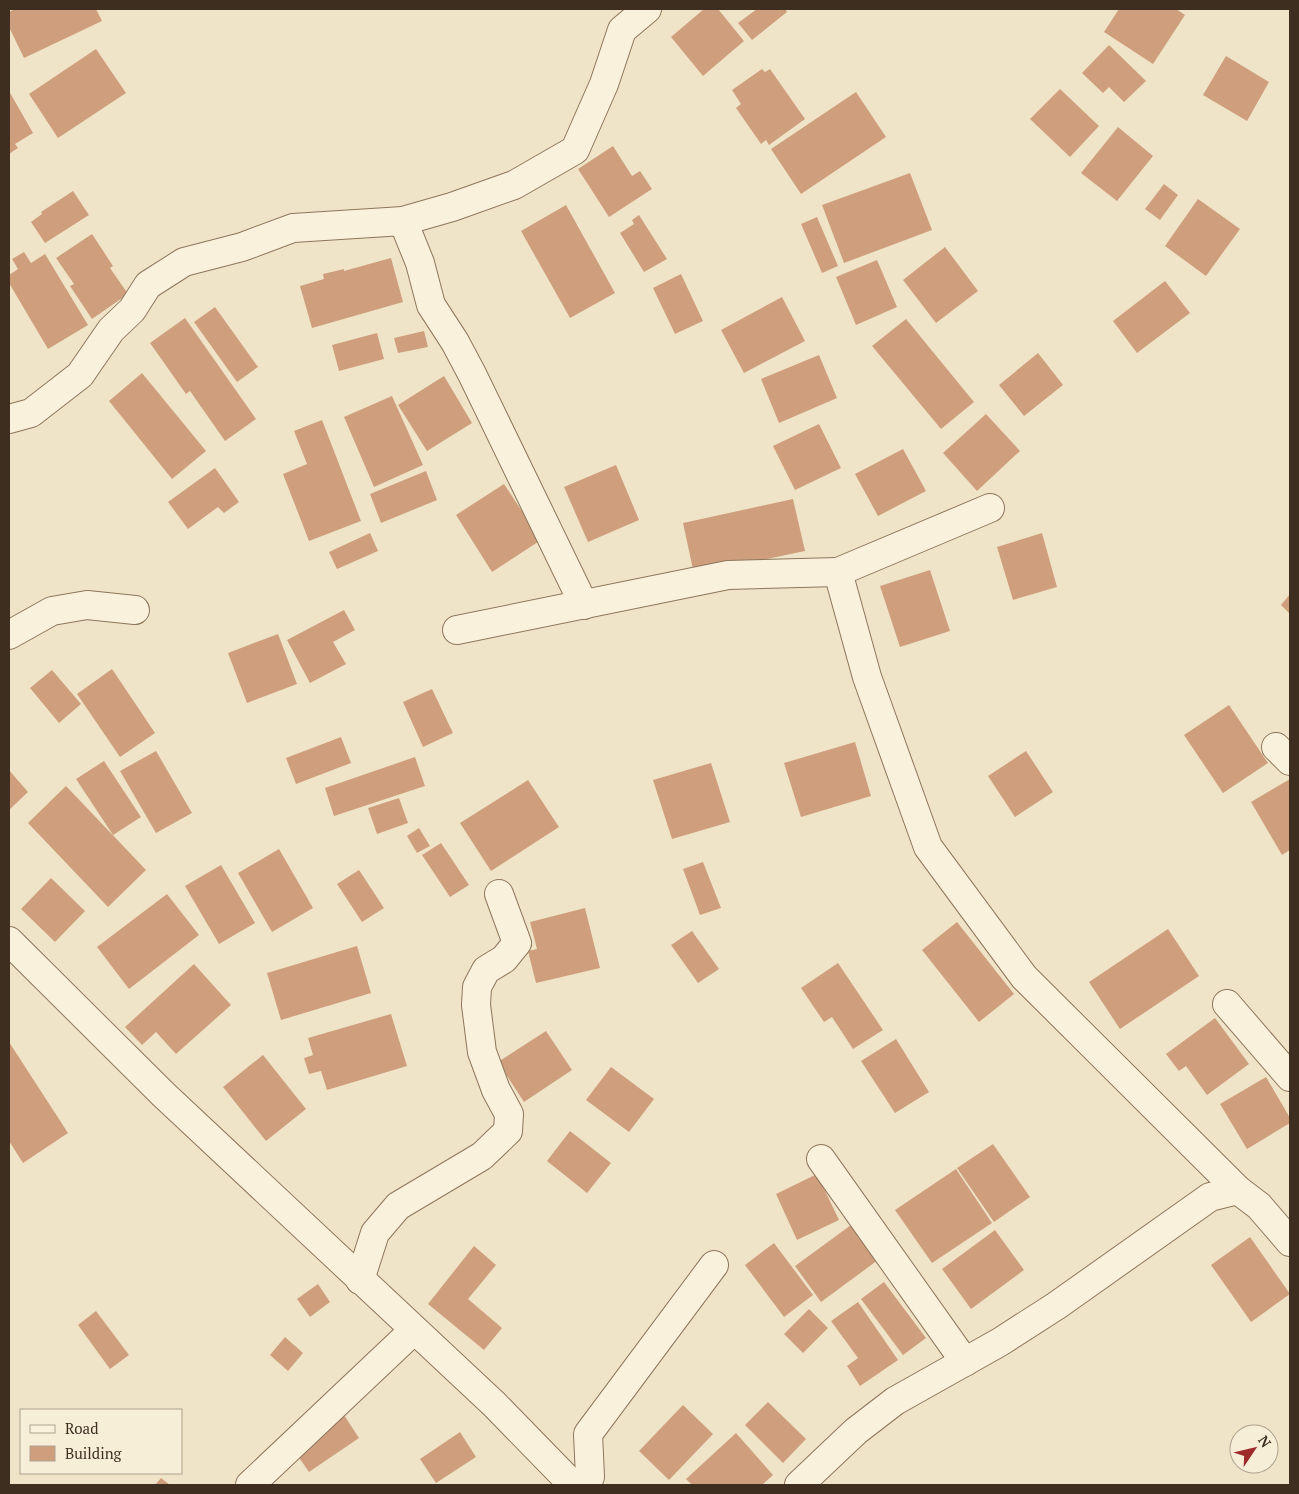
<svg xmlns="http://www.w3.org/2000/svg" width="1299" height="1494" font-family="'PT Serif',serif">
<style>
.building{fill:#cf9f7d}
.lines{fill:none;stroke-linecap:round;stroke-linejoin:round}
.minor-casing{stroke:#8d765c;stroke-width:30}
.minor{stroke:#faf1dc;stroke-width:28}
</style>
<rect width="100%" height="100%" fill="#f0e4c8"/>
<g class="building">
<polygon points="15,9 96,9 102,21 24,58 9,27 9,12"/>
<polygon points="704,9 718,9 744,41 703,76 671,37"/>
<polygon points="757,9 785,9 787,12 752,40 738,23"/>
<polygon points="1119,9 1176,9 1185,15 1153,64 1104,32"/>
<polygon points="1109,45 1146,81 1124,102 1109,87 1103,93 1082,73"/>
<polygon points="96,49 126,93 58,138 29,94"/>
<polygon points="1226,56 1269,82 1247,121 1203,95"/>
<polygon points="762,69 765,72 770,69 805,119 769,145 766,140 761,144 736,108 741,104 732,90"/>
<polygon points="1060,89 1099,126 1070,157 1030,119"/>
<polygon points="9,91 33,133 15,144 18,148 9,154"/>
<polygon points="856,92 886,137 801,194 771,149"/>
<polygon points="1118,127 1153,156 1117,201 1081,173"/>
<polygon points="613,146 632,176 640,171 652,189 609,217 578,169"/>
<polygon points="910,173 932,230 844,263 822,205"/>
<polygon points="1164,184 1178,195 1160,220 1145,209"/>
<polygon points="73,191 89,215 45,243 31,222 42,214 41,212"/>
<polygon points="1198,199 1240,229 1206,276 1165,246"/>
<polygon points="566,205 615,293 570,318 521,231"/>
<polygon points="639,215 667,259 644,272 620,233 634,224 632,220"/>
<polygon points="817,217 838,266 822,273 801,224"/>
<polygon points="92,234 113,266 110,268 128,294 92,319 70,286 74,284 56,258"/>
<polygon points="945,247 978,291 936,323 903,280"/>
<polygon points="24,252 31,263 45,254 88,325 48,349 9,283 9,275 18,269 12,259"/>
<polygon points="391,258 403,302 312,328 300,286 324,279 323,274 344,269 344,271"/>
<polygon points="877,260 897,307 856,325 836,277"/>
<polygon points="681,274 703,321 675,334 653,288"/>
<polygon points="1165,281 1190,313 1137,353 1113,321"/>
<polygon points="782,297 805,341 744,373 721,330"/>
<polygon points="215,307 258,367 237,382 194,322"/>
<polygon points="185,318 256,419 225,441 190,391 186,394 150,343"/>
<polygon points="906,319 974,402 941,429 872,346"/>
<polygon points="424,331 428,347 398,353 394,338"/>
<polygon points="377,333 384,359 339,371 332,345"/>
<polygon points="1038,353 1063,385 1024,416 999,385"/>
<polygon points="819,355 837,398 779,423 761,379"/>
<polygon points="142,373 206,451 172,479 109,401"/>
<polygon points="444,376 472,423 427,451 398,405"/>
<polygon points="392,396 423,465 374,487 344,417"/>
<polygon points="986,414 1020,451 977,491 943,453"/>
<polygon points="322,420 361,521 309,541 283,474 307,464 294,431"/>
<polygon points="819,424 841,468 795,490 773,446"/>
<polygon points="903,449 926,491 878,516 855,474"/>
<polygon points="616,465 639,520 588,542 564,487"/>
<polygon points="215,468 239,502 224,513 218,507 188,529 168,502"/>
<polygon points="426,471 437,500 381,523 370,494"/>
<polygon points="504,484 541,540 492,572 456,515"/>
<polygon points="793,499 805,551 694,574 683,523"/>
<polygon points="370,533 378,551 337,569 329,552"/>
<polygon points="1042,533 1057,587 1013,600 997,547"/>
<polygon points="930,570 950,631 900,647 880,586"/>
<polygon points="1290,594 1290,614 1281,605"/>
<polygon points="344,610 355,630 333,642 346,664 310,683 287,640"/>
<polygon points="278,634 297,684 247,703 228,653"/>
<polygon points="112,669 155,733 120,757 77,694"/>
<polygon points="52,670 81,704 59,723 30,688"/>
<polygon points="432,689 453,733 423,747 403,702"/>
<polygon points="1229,705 1268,763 1223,793 1184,735"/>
<polygon points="341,737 351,763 296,784 286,758"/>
<polygon points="855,742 871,796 801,817 784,763"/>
<polygon points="156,751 192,813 156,833 120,771"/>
<polygon points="1026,751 1053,792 1015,817 988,776"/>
<polygon points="415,757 425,786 334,816 325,788"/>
<polygon points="104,761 141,817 113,835 76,779"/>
<polygon points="711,763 730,822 672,839 653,780"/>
<polygon points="9,770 28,792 9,810"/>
<polygon points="1290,779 1290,850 1282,855 1251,802"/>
<polygon points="528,780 559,827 491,871 460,823"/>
<polygon points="66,786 146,870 108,907 28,823"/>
<polygon points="399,798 408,823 377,834 368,808"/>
<polygon points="419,828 430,846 417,853 407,836"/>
<polygon points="441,843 469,885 450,897 422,855"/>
<polygon points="279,849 313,908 272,932 238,873"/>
<polygon points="703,862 721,908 700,915 683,869"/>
<polygon points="221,865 255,923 219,944 185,886"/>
<polygon points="359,870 384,908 362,922 337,884"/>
<polygon points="51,878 85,911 55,942 21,909"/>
<polygon points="167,894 199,935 129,989 97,947"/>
<polygon points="585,908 600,968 536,983 528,951 537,949 530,922"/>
<polygon points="957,922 1014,994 979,1022 922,950"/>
<polygon points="1168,929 1199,976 1120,1029 1089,982"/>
<polygon points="692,931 719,969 698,983 671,945"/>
<polygon points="357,946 371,993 281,1020 267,973"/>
<polygon points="838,963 883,1030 853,1049 832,1017 824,1022 801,988"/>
<polygon points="194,964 231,1005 176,1054 156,1032 142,1045 125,1027"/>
<polygon points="391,1014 407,1066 327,1090 321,1071 309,1074 304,1058 313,1055 308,1038"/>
<polygon points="1215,1018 1249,1064 1207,1095 1186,1066 1179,1071 1166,1054"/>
<polygon points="546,1031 572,1070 524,1102 498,1062"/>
<polygon points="896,1039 929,1092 895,1113 861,1061"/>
<polygon points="9,1042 68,1133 23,1163 9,1141"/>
<polygon points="263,1055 306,1109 266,1141 223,1087"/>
<polygon points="611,1067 654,1099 629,1132 586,1100"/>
<polygon points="1266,1077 1290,1118 1290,1123 1247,1149 1220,1104"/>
<polygon points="570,1131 611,1163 587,1193 547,1161"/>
<polygon points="993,1144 1030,1197 994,1222 957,1168"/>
<polygon points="956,1169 992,1223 932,1263 895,1210"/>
<polygon points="817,1174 839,1220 797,1240 776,1194"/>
<polygon points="851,1225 878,1260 821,1302 795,1266"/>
<polygon points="995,1230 1024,1270 971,1309 942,1269"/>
<polygon points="1250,1237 1290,1294 1251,1322 1211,1265"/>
<polygon points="774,1243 813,1295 784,1317 745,1265"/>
<polygon points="474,1246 496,1265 468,1299 502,1328 484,1350 428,1304"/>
<polygon points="884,1282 926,1338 903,1355 861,1299"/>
<polygon points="318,1284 330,1302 310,1317 297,1299"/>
<polygon points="858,1302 898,1360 860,1386 847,1366 858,1358 831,1321"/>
<polygon points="809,1309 828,1328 803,1353 784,1334"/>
<polygon points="96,1311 129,1355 110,1369 78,1325"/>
<polygon points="285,1337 303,1353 288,1371 270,1355"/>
<polygon points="768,1402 806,1439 783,1463 745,1425"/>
<polygon points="683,1405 713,1434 669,1480 639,1451"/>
<polygon points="344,1415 359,1438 309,1472 293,1449"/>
<polygon points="460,1432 476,1457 436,1483 420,1459"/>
<polygon points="736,1433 773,1475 762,1485 692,1485 686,1479"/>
<polygon points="161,1478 170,1485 155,1485"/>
</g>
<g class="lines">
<defs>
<g id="minor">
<polyline points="403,221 452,207 514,185 575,150 604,84 622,30 647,9"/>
<polyline points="9,419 31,413 80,375 111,330 132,310 148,285 184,262 242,247 293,228 403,221 420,263 431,305 455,342 472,374 584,605"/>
<polyline points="990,508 838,572 867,677 928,847 1024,977 1238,1190"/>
<polyline points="457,630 728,575 838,572"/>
<polyline points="9,635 52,611 87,605 135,610"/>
<polyline points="1276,747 1290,761"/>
<polyline points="9,941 163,1094 494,1404 573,1485"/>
<polyline points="1227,1004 1290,1077"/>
<polyline points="821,1159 965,1362"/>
<polyline points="360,1280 375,1233 398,1206 482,1156 508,1131 509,1114 496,1090 482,1052 476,1005 477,987 486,970 504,959 517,943 499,894"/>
<polyline points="250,1485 414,1330"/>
<polyline points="586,1485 590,1477 588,1434 714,1265"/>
<polyline points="799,1485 856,1431 895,1401 1000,1342 1056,1306 1210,1197 1238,1190 1259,1206 1290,1242"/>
</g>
</defs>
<use href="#minor" class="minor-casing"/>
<use href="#minor" class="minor"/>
</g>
<rect width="1299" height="1494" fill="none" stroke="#3d2e20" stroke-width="20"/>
<rect x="20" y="1409" width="162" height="65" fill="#f7eed8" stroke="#ada18e"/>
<rect x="30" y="1425" width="25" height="8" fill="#faf1dc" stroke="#ada18e"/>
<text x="65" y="1434" font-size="15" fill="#3d2e20">Road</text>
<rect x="30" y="1446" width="25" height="15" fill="#cf9f7d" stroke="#ada18e"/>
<text x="65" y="1459" font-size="15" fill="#3d2e20">Building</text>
<g transform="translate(1254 1449) rotate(55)"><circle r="24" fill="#f7eed8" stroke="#ada18e"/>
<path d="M0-4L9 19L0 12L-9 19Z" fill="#9e2a2b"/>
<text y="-8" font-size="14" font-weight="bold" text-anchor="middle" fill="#3d2e20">N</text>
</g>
</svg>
